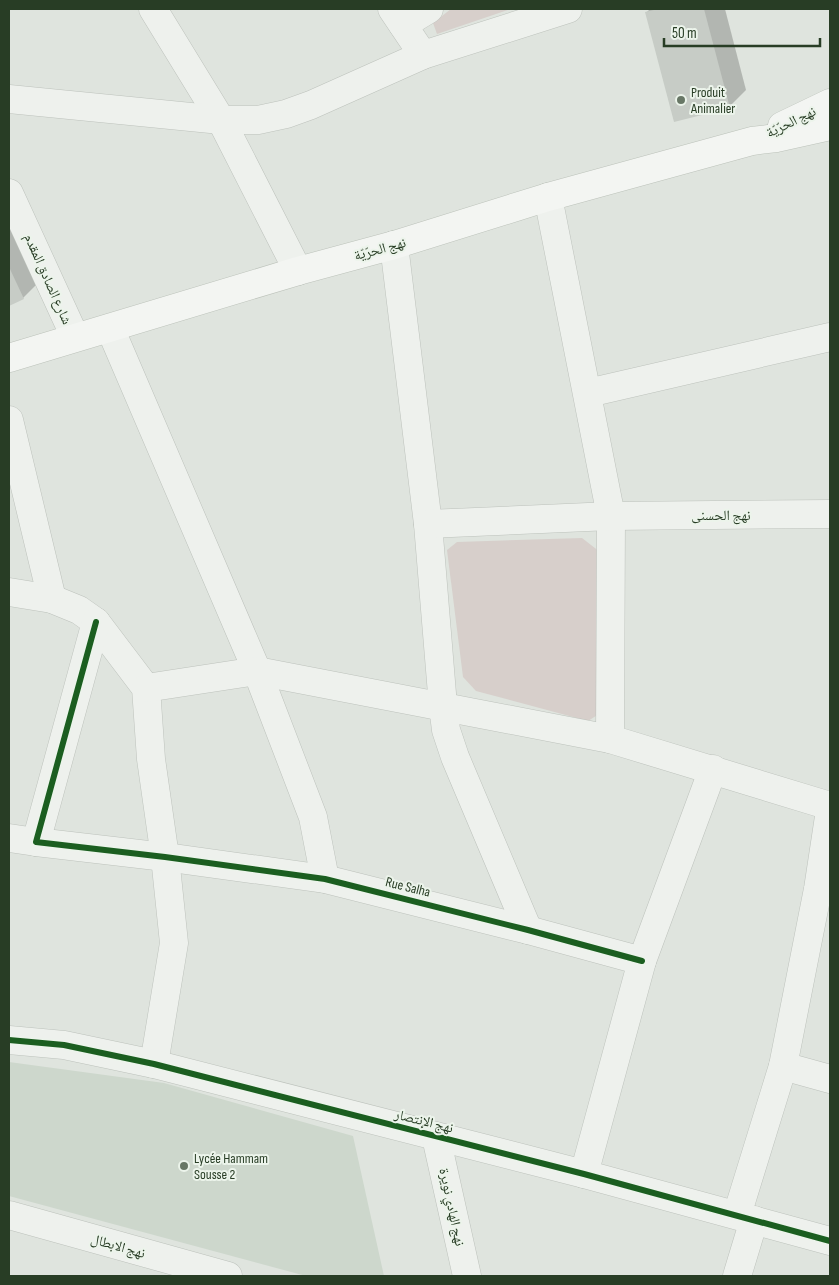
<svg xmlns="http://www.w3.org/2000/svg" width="839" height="1285" font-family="'Sofia Sans Condensed','Noto Naskh Arabic',sans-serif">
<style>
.built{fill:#cdd7cc}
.green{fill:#d7cfcb}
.shadow{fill:#0003}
.building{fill:#c7ccc6}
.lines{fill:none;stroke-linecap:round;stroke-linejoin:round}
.minor-casing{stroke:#bdc2bc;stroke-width:29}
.major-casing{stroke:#bcc2ba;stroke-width:29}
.minor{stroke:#eef1ed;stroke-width:28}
.major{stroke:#f3f5f2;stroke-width:28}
.cycleway-casing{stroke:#ecf4eb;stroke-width:9}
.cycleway{stroke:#1b5e20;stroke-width:6}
.poi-dot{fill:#687766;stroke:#ecf4eb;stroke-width:2}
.labels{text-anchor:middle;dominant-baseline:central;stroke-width:4;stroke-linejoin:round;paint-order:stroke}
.poi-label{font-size:14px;fill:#283d25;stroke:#ecf4eb;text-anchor:start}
.street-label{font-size:14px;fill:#283d25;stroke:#ecf4eb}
</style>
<rect width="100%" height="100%" fill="#dfe4de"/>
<polygon class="built" points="9,1062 164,1083 353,1136 384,1276 306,1276 9,1196"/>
<g class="green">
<polygon points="451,9 511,9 437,34 433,23"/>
<polygon points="582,538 600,552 599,714 588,721 476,691 463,677 447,550 457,542"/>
</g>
<g class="shadow">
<polygon points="650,9 725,9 746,90 729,107 647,12"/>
<polygon points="9,215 40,281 23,298 9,305"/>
</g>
<g class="building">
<polygon points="658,9 704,9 730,108 674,122 645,12"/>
<polygon points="9,267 24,299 9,306"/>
</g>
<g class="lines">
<defs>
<g id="minor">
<polyline points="153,9 221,120 298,271"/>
<polyline points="392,9 423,55"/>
<polyline points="403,25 429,9"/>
<polyline points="9,99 221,120 258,120 286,114 311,105 423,55 568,9"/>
<polyline points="9,193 75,337"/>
<polyline points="548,197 611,516 610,739"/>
<polyline points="394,245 428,524 443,706 446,730 455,757 528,930"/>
<polyline points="110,328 257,671 313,817 325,879"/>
<polyline points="588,393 830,337"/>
<polyline points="9,420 52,599"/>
<polyline points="428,524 611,516 830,514"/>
<polyline points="9,592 52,599 79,610 96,622 146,688 151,759 165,857 174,943 154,1064"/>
<polyline points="96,622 36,842 165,857 325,879 528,930 642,961"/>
<polyline points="146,688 257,671 610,739 830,806"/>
<polyline points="9,838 36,842"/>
<polyline points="9,1040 64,1045 154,1064 584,1174 830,1241"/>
<polyline points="783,1066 830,1079"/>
<polyline points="436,1137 467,1276"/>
<polyline points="584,1174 642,961 713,769"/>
<polyline points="9,1215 228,1276"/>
<polyline points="737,1215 783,1066 818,889 830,810"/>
<polyline points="737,1276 754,1220"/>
</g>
<g id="major">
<polyline points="782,126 830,103"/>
<polyline points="9,358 298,271 394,245 548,197 752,141 776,138 830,126"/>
</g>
</defs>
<use href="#minor" class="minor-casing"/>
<use href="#major" class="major-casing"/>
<use href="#minor" class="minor"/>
<use href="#major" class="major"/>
<defs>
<g id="cycleway">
<polyline points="96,622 36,842 165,857 325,879 528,930 642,961"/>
<polyline points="9,1040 64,1045 154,1064 584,1174 830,1241"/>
</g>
</defs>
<use href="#cycleway" class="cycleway-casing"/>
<use href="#cycleway" class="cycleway"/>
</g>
<g class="poi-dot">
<circle cx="681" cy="100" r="5"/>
<circle cx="184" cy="1166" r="5"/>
</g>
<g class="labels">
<g class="poi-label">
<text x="691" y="92">Produit<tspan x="691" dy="16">Animalier</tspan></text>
<text x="194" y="1158">Lycée Hammam<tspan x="194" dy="16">Sousse 2</tspan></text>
</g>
<g class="street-label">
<text transform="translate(791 122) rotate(-26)">نهج الحرّيّة</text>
<text transform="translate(380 249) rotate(-15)">نهج الحرّيّة</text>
<text transform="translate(48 279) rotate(66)">شارع الصادق المقدم</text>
<text x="721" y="515">نهج الحسنى</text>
<text transform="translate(408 887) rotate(14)">Rue Salha</text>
<text transform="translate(424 1121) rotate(14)">نهج الإنتصار</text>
<text transform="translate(452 1207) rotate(78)">نهج الهادي نويرة</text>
<text transform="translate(118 1246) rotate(16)">نهج الابطال</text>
</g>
</g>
<rect width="839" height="1285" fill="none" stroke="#283d25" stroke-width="20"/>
<path d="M664 38v8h156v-8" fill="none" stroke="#283d25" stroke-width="2.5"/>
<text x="672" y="38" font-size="15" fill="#283d25" stroke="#ecf4eb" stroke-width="4" paint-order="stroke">50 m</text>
</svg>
